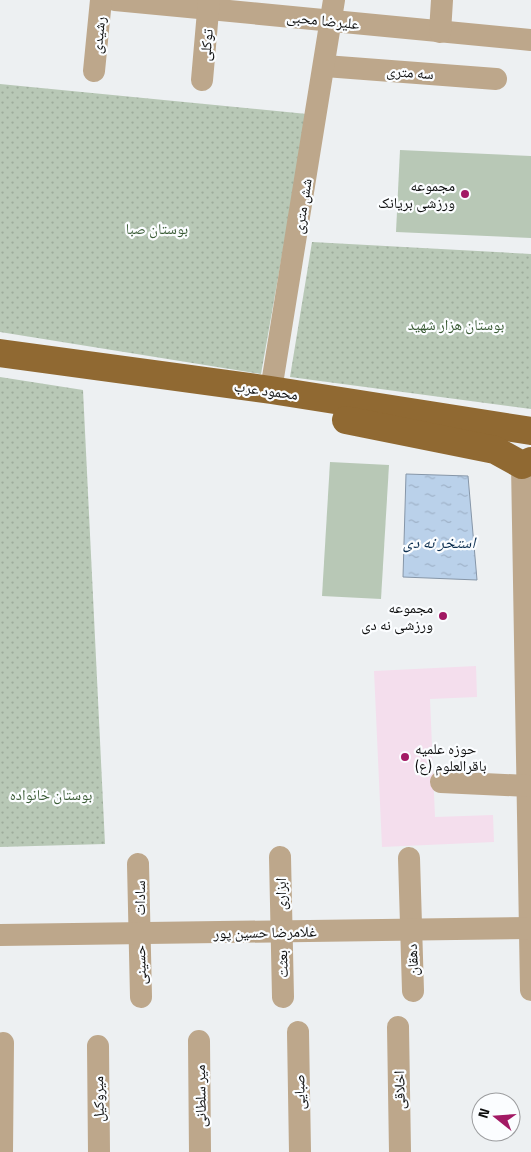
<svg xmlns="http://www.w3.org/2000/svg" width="531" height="1152" font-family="'Titillium Web','Noto Naskh Arabic',sans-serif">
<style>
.education{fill:#f4deed}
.grass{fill:#b8c8b6}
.park{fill:url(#park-dots)}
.water{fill:url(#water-ripples);stroke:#8696a8}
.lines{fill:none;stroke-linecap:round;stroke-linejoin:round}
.minor{stroke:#bda78b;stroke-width:22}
.major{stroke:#906932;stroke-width:28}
.poi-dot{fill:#a21964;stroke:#fbfdff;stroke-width:2}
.labels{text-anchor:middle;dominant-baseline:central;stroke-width:4.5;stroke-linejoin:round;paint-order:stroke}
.street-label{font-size:15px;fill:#0d0e0e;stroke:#fbfdff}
.poi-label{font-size:15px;fill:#0d0e0e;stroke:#fbfdff;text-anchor:end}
.park-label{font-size:15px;fill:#3a5b35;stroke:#fbfdff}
.water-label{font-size:16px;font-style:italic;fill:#0b2e50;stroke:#fbfdff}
</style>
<defs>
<pattern id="park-dots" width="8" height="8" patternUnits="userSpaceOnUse" patternTransform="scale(1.25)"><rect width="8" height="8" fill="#b8c8b6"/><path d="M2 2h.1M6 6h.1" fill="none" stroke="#9dab9b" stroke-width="1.8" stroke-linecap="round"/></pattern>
<pattern id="water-ripples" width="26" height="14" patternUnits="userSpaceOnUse" patternTransform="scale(1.25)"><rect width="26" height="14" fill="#bad1ea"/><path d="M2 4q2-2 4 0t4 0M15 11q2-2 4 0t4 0" fill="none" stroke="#9fb2c8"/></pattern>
</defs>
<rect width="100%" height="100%" fill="#edf0f2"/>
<polygon class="education" points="476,666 477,697 430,699 435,817 493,815 494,842 382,847 374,671"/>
<g class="grass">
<polygon points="400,150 531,156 531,238 396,232"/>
<polygon points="330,462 389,465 381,599 322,596"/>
</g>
<g class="park">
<polygon points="0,84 307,114 261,374 0,332"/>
<polygon points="312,242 531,254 531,409 290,377"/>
<polygon points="0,377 83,390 105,844 0,847"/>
</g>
<polygon class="water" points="406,474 468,476 477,580 403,577"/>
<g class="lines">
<g class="minor">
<polyline points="115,0 531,40"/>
<polyline points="440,32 442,0"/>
<polyline points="325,66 496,79"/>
<polyline points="94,71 101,0"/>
<polyline points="202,80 209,0"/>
<polyline points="271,390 334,0"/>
<polyline points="522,465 531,990"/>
<polyline points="441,782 528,786"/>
<polyline points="280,857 283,997"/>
<polyline points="409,858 413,991"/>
<polyline points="138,864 141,997"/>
<polyline points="0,935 530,928"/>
<polyline points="398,1027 400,1152"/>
<polyline points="298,1032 300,1152"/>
<polyline points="199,1041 200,1152"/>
<polyline points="98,1046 99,1152"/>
<polyline points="2,1152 3,1043"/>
</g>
<g class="major">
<polyline points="0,353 271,390 531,431"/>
<polyline points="346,420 495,450 522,465 531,461"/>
</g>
</g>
<g class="poi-dot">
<circle cx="465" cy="194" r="5"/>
<circle cx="443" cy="616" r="5"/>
<circle cx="405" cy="757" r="5"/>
</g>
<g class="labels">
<g class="street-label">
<text transform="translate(323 20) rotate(6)">علیرضا محبی</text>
<text transform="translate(98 35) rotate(-84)">رشیدی</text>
<text transform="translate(206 45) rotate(-85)">توکلی</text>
<text transform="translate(410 72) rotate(4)">سه متری</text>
<text transform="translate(302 206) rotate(-81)">شش متری</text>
<text transform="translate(266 390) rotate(8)">محمود عرب</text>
<text transform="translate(280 894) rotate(-90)">ابزاری</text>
<text transform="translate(139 898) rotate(-90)">سادات</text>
<text transform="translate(265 932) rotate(-1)">غلامرضا حسین پور</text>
<text transform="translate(412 960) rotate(-93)">دهقان</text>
<text transform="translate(282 964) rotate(-92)">بعثت</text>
<text transform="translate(140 965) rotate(-92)">حسینی</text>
<text transform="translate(399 1090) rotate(-91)">اخلاقی</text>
<text transform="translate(299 1092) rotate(-91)">صبایی</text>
<text transform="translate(200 1096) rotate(-91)">میر سلطانی</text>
<text transform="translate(98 1099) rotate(-91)">میروکیل</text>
</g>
<g class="poi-label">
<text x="455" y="185">مجموعه<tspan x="455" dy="17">ورزشی بریانک</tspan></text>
<text x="433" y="607">مجموعه<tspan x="433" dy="17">ورزشی نه دی</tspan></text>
<text x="415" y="748" text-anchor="start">حوزه علمیه<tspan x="415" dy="17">باقرالعلوم (ع)</tspan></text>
</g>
<g class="park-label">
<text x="157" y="228">بوستان صبا</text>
<text x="456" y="324">بوستان هزار شهید</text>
<text x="51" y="794">بوستان خانواده</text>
</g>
<g class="water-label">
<text x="439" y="542">استخر نه دی</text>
</g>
</g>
<g transform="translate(496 1117) rotate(287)"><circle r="24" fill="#fbfdff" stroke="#9c9d9f"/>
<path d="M0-4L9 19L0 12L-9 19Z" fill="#a21964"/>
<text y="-8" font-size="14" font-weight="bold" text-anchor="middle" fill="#0d0e0e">N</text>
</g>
</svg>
